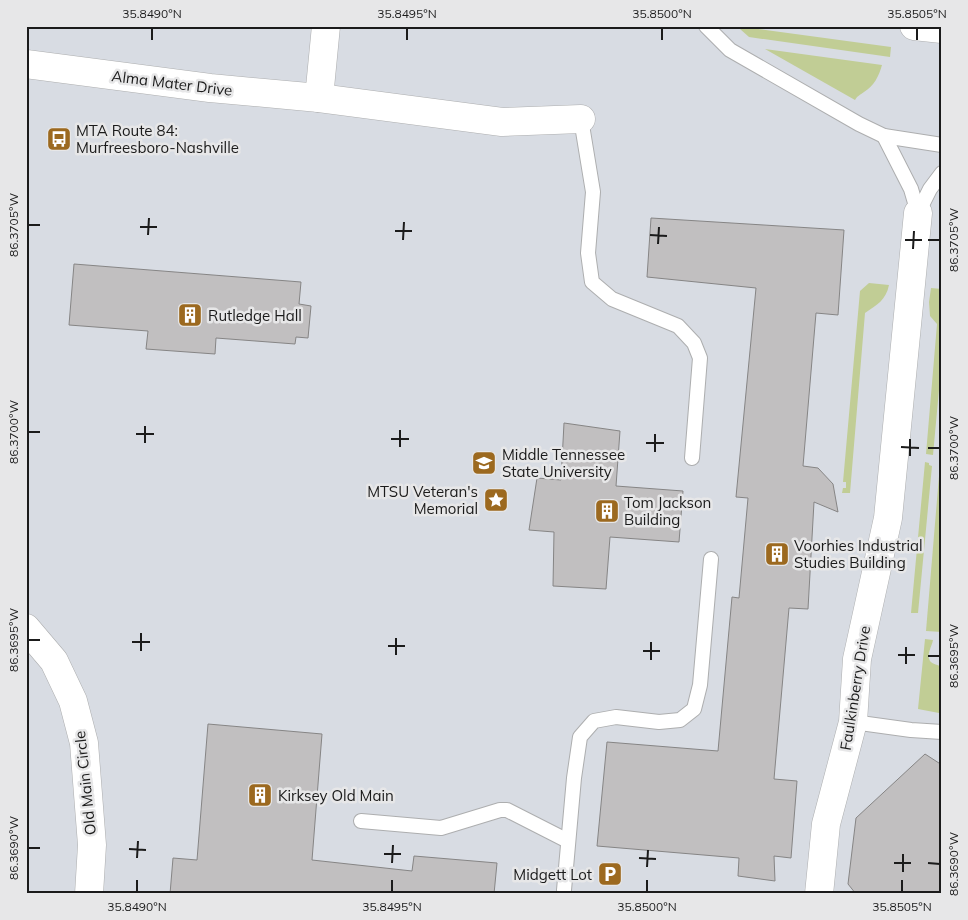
<svg xmlns="http://www.w3.org/2000/svg" width="968" height="920" font-family="Mulish,sans-serif">
<style>
.built{fill:#d8dce3}
.green{fill:#c1cd95}
.building{fill:#c1bfc0;stroke:#868585}
.lines{fill:none;stroke-linecap:round;stroke-linejoin:round}
.lane-casing{stroke:#adaeaf;stroke-width:16}
.street-casing{stroke:#adaeaf;stroke-width:29}
.secondary-casing{stroke:#adaeaf;stroke-width:29}
.lane{stroke:#fff;stroke-width:14}
.street{stroke:#fff;stroke-width:28}
.secondary{stroke:#fff;stroke-width:28}
.ticks{fill:none;stroke:#1b1b1b;stroke-width:2}
.labels{text-anchor:middle;dominant-baseline:central;stroke-width:5;stroke-linejoin:round;paint-order:stroke}
.street-label{font-size:15px;fill:#1b1b1b;stroke:#e7e7e8}
.poi-label{font-size:15px;fill:#1b1b1b;stroke:#e7e7e8;text-anchor:start}
.neatline{fill:none;stroke:#1b1b1b;stroke-width:2}
.ticks-label{font-size:12px;text-anchor:middle;fill:#1b1b1b}
</style>
<rect width="100%" height="100%" fill="#e7e7e8"/>
<polygon class="built" points="26,26 893,26 942,33 942,894 26,894"/>
<g class="green">
<polygon points="743,27 891,47 890,57 749,37 740,29"/>
<path d="M765,49L882,65C879,76 874,86 864,92C860,95 857,96 855,100Z"/>
<path d="M869,283L889,285C886,300 877,305 865,313L850,493H842L843,488H846V482H843L860,291Z"/>
<polygon points="931,288 942,289 942,357 933,455 926,454 937,324 930,316 929,302"/>
<polygon points="925,462 929,463 929,465 932,466 918,613 911,613"/>
<polygon points="940,464 942,464 942,632 926,631"/>
<path d="M925,639L933,640C932,646 926,655 930,661C932,664 939,665 942,667V712L939,713L918,709Z"/>
</g>
<g class="building">
<polygon points="651,218 844,230 838,315 816,313 803,466 818,468 833,484 838,512 814,502 808,609 789,608 774,779 797,781 791,858 774,856 775,881 738,876 739,858 597,846 607,742 718,751 732,597 739,598 748,498 736,497 756,288 647,277"/>
<polygon points="74,264 301,282 299,304 311,306 308,338 296,337 295,344 216,338 215,354 146,349 148,331 69,325"/>
<polygon points="564,423 620,431 616,486 683,491 679,542 610,537 606,589 553,586 554,532 529,530 537,478 561,480"/>
<polygon points="208,724 322,734 312,860 412,871 414,856 497,863 494,894 170,894 173,858 197,860"/>
<polygon points="925,754 942,765 942,894 856,894 848,884 856,818"/>
</g>
<g class="lines">
<defs>
<g id="lane">
<polyline points="706,26 730,50 859,124 884,136 942,145"/>
<polyline points="581,119 593,192 588,253 592,282 612,299 678,326 694,343 700,358 692,458"/>
<polyline points="884,136 911,189 918,213"/>
<polyline points="918,213 930,189 942,173"/>
<polyline points="853,722 911,730 942,732"/>
<polyline points="361,821 441,828 500,810 507,810 568,841"/>
<polyline points="564,890 574,778 580,737 594,721 616,717 659,722 680,720 694,709 700,685 711,559"/>
</g>
<g id="street">
<polyline points="26,64 210,88 319,98 502,122 581,119"/>
<polyline points="319,98 326,26"/>
<polyline points="26,628 54,661 73,701 84,743 92,845 89,894"/>
<polyline points="819,894 826,824 853,722 857,659 888,518 918,213"/>
</g>
<polyline id="secondary" points="914,26 942,29"/>
</defs>
<use href="#lane" class="lane-casing"/>
<use href="#street" class="street-casing"/>
<use href="#secondary" class="secondary-casing"/>
<use href="#lane" class="lane"/>
<use href="#street" class="street"/>
<use href="#secondary" class="secondary"/>
</g>
<path class="ticks" d="M152,40V28M407,40V28M662,40V28M917,40V28M28,225H40M140,227H157M395,231H412M148,235L149,218M650,235L667,236M403,240L404,222M905,240H922M928,240H940M658,244L659,227M913,249L914,231M28,432H40M136,434H154M391,439H409M145,443V426M646,443H664M400,447V430M901,447L919,448M928,448H940M655,452V434M910,456V439M28,640H40M132,642H150M388,646H405M141,651V633M643,651H660M396,655V638M898,655H915M928,656H940M651,660V642M906,664V647M28,848H40M129,849L146,850M384,854H401M137,858L138,841M639,858L656,859M392,863L393,845M894,863H911M928,863L940,864M647,867L648,850M903,872V854M137,892V880M392,892V880M647,892V880M902,892V880"/>
<defs>
<symbol id="bus-square" viewBox="-11 -11 22 22"><rect x="-9" y="-9" width="18" height="18" rx="4" fill="#9c691f" stroke="#e7e7e8"/><path d="M-5-6H5V4H4V6H2V4H-2V6H-4V4H-5ZM-3.5-4V0h7V-4ZM-3.5 1.2v1.5H-2V1.2ZM2 1.2v1.5H3.5V1.2Z" fill="#fff"/></symbol>
<symbol id="building-square" viewBox="-11 -11 22 22"><rect x="-9" y="-9" width="18" height="18" rx="4" fill="#9c691f" stroke="#e7e7e8"/><path d="M-4-6H4V6H1V3H-1V6H-4ZM-2.5-4.3h1.7v1.8h-1.7ZM.8-4.3h1.7v1.8H.8ZM-2.5-1h1.7V.8h-1.7ZM.8-1h1.7V.8H.8Z" fill="#fff"/></symbol>
<symbol id="university-square" viewBox="-11 -11 22 22"><rect x="-9" y="-9" width="18" height="18" rx="4" fill="#9c691f" stroke="#e7e7e8"/><path d="M0-5L7-2L0 1L-7-2ZM-4 1L0 2.5L4 1V4Q0 6-4 4Z" fill="#fff"/></symbol>
<symbol id="sight-square" viewBox="-11 -11 22 22"><rect x="-9" y="-9" width="18" height="18" rx="4" fill="#9c691f" stroke="#e7e7e8"/><path d="M0-6L1.8-2.2L6-1.7L2.9 1.2L3.7 5.4L0 3.3L-3.7 5.4L-2.9 1.2L-6-1.7L-1.8-2.2Z" fill="#fff"/></symbol>
<symbol id="parking-square" viewBox="-11 -11 22 22"><rect x="-9" y="-9" width="18" height="18" rx="4" fill="#9c691f" stroke="#e7e7e8"/><path d="M-3.5-5.5H1a3.5 3.5 0 0 1 0 7H-1V5.5H-3.5ZM-1-3.4V-.6H.8a1.4 1.4 0 0 0 0-2.8Z" fill="#fff"/></symbol>
</defs>
<g fill-rule="evenodd">
<use href="#bus-square" x="45" y="125" width="28" height="28"/>
<use href="#building-square" x="176" y="301" width="28" height="28"/>
<use href="#university-square" x="470" y="449" width="28" height="28"/>
<use href="#sight-square" x="482" y="486" width="28" height="28"/>
<use href="#building-square" x="593" y="497" width="28" height="28"/>
<use href="#building-square" x="763" y="540" width="28" height="28"/>
<use href="#building-square" x="246" y="781" width="28" height="28"/>
<use href="#parking-square" x="596" y="860" width="28" height="28"/>
</g>
<g class="labels">
<g class="street-label">
<text transform="translate(172 83) rotate(7)">Alma Mater Drive</text>
<text transform="translate(855 688) rotate(-81)">Faulkinberry Drive</text>
<text transform="translate(85 783) rotate(-96)">Old Main Circle</text>
</g>
<g class="poi-label">
<text x="76" y="130">MTA Route 84:<tspan x="76" dy="17">Murfreesboro-Nashville</tspan></text>
<text x="208" y="315">Rutledge Hall</text>
<text x="502" y="454">Middle Tennessee<tspan x="502" dy="17">State University</tspan></text>
<text x="478" y="491" text-anchor="end">MTSU Veteran's<tspan x="478" dy="17">Memorial</tspan></text>
<text x="624" y="502">Tom Jackson<tspan x="624" dy="17">Building</tspan></text>
<text x="794" y="545">Voorhies Industrial<tspan x="794" dy="17">Studies Building</tspan></text>
<text x="278" y="795">Kirksey Old Main</text>
<text x="592" y="874" text-anchor="end">Midgett Lot</text>
</g>
</g>
<rect width="968" height="920" fill="none" stroke="#e7e7e8" stroke-width="55"/>
<rect x="28" y="28" width="912" height="864" class="neatline"/>
<g class="ticks-label">
<text x="152" y="18">35.8490°N</text>
<text x="407" y="18">35.8495°N</text>
<text x="662" y="18">35.8500°N</text>
<text x="917" y="18">35.8505°N</text>
<text transform="translate(14 225) rotate(-90)" y="4">86.3705°W</text>
<text transform="translate(954 240) rotate(-90)" y="4">86.3705°W</text>
<text transform="translate(14 432) rotate(-90)" y="4">86.3700°W</text>
<text transform="translate(954 448) rotate(-90)" y="4">86.3700°W</text>
<text transform="translate(14 640) rotate(-90)" y="4">86.3695°W</text>
<text transform="translate(954 656) rotate(-90)" y="4">86.3695°W</text>
<text transform="translate(14 848) rotate(-90)" y="4">86.3690°W</text>
<text transform="translate(954 864) rotate(-90)" y="4">86.3690°W</text>
<text x="137" y="911">35.8490°N</text>
<text x="392" y="911">35.8495°N</text>
<text x="647" y="911">35.8500°N</text>
<text x="902" y="911">35.8505°N</text>
</g>
</svg>
